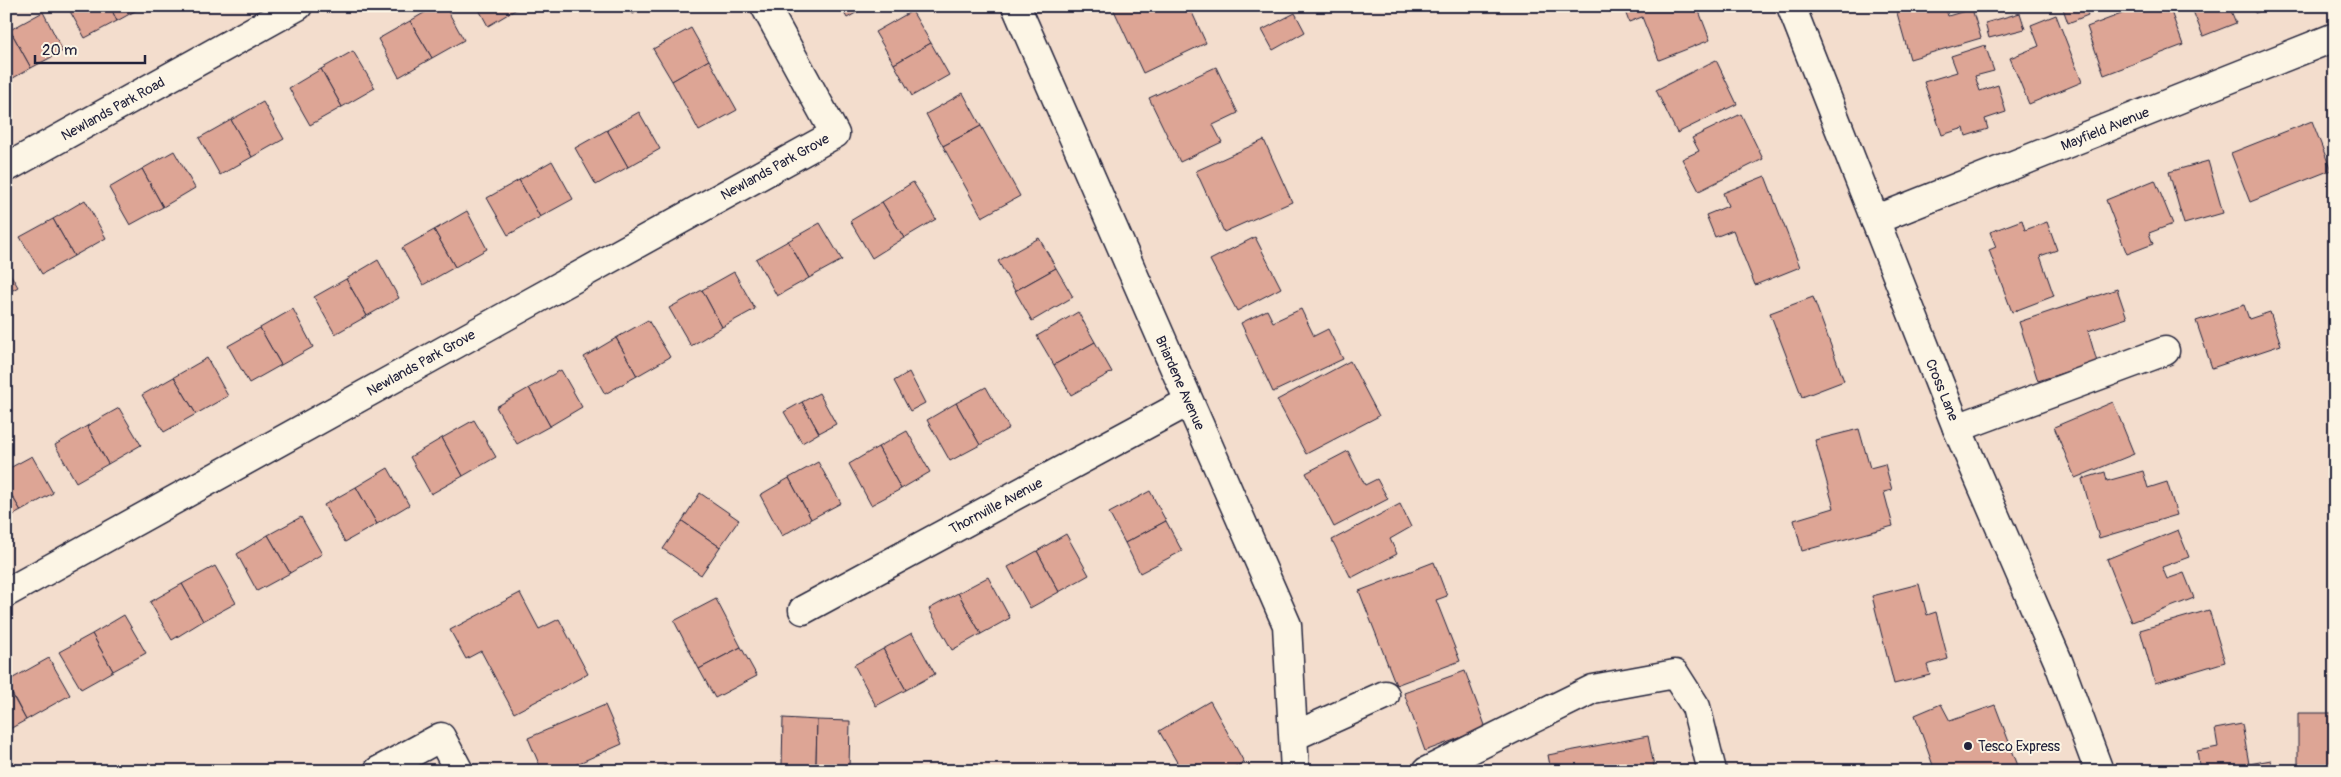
<svg xmlns="http://www.w3.org/2000/svg" width="2341" height="777" font-family="Pangolin,sans-serif">
<style>
.building{fill:#dda595;stroke:#22223b}
.lines{fill:none;stroke-linecap:round;stroke-linejoin:round}
.minor-casing{stroke:#22223b;stroke-width:31}
.minor{stroke:#fcf5e5;stroke-width:28}
.poi-dot{fill:#22223b;stroke:#fcf5e5;stroke-width:2}
.labels{text-anchor:middle;dominant-baseline:central;stroke-width:4;stroke-linejoin:round;paint-order:stroke}
.street-label{font-size:14px;fill:#22223b;stroke:#fcf5e5}
.poi-label{font-size:14px;fill:#22223b;stroke:#fcf5e5;text-anchor:start}
</style>
<rect width="100%" height="100%" fill="#f3ddcd"/>
<filter id="ink" filterUnits="userSpaceOnUse"><feTurbulence type="fractalNoise" baseFrequency=".02" numOctaves="2"/><feDisplacementMap in="SourceGraphic" scale="10" xChannelSelector="R" yChannelSelector="G"/><feConvolveMatrix kernelMatrix="1 2 1 2 8 2 1 2 1" color-interpolation-filters="sRGB"/></filter>
<g filter="url(#ink)">
<g class="building">
<polygon points="67,6 110,6 117,21 85,38"/>
<polygon points="110,6 144,6 117,21"/>
<polygon points="436,6 445,6 464,40 432,58 410,21"/>
<polygon points="477,6 520,6 520,7 488,26"/>
<polygon points="628,6 647,6 633,14"/>
<polygon points="840,6 868,6 847,18"/>
<polygon points="1112,6 1189,6 1206,43 1143,73"/>
<polygon points="1623,6 1697,6 1710,40 1659,60 1642,17 1629,22"/>
<polygon points="1895,6 1945,6 1948,16 1972,9 1981,38 1910,59"/>
<polygon points="2062,6 2084,6 2088,15 2068,23"/>
<polygon points="2127,6 2169,6 2183,45 2104,75 2087,27 2129,11"/>
<polygon points="2191,6 2229,6 2236,23 2203,36"/>
<polygon points="2253,6 2277,6 2255,13"/>
<polygon points="912,11 931,43 894,64 875,32"/>
<polygon points="43,12 63,51 31,68 10,30"/>
<polygon points="1295,13 1305,32 1273,50 1262,30"/>
<polygon points="2020,13 2025,29 1989,38 1985,23"/>
<polygon points="2056,15 2082,82 2029,104 2010,58 2039,46 2031,25"/>
<polygon points="410,21 432,58 399,77 378,39"/>
<polygon points="691,28 709,60 672,81 653,49"/>
<polygon points="10,30 31,68 6,82 6,32"/>
<polygon points="931,43 949,75 912,96 894,64"/>
<polygon points="1985,45 1994,71 1975,76 1980,91 1998,85 2006,112 1985,119 1988,129 1966,136 1964,128 1942,135 1924,82 1957,72 1951,56"/>
<polygon points="353,51 375,88 342,107 321,69"/>
<polygon points="709,60 737,110 699,131 672,81"/>
<polygon points="1716,60 1737,104 1677,133 1656,90"/>
<polygon points="1216,67 1238,113 1213,125 1222,142 1180,162 1149,98"/>
<polygon points="321,69 342,107 310,125 289,88"/>
<polygon points="963,93 981,126 943,146 926,114"/>
<polygon points="263,102 284,139 252,157 231,120"/>
<polygon points="639,112 660,149 628,167 607,130"/>
<polygon points="1741,114 1763,159 1699,191 1682,159 1699,151 1692,138"/>
<polygon points="231,120 252,157 220,175 199,138"/>
<polygon points="2312,121 2331,170 2250,202 2231,153"/>
<polygon points="981,126 1020,196 982,217 943,146"/>
<polygon points="607,130 628,167 596,185 575,148"/>
<polygon points="1264,140 1292,202 1224,232 1196,171"/>
<polygon points="174,151 195,188 163,207 142,169"/>
<polygon points="552,161 573,199 540,217 519,180"/>
<polygon points="2208,161 2223,213 2184,224 2169,172"/>
<polygon points="142,169 163,207 130,225 109,188"/>
<polygon points="1765,176 1800,267 1755,285 1733,230 1715,237 1706,215 1728,206 1723,193"/>
<polygon points="519,180 540,217 508,235 487,198"/>
<polygon points="2155,180 2173,224 2149,233 2153,244 2127,254 2106,200"/>
<polygon points="913,182 936,219 904,238 882,202"/>
<polygon points="85,200 106,238 74,256 53,219"/>
<polygon points="882,202 904,238 872,258 850,221"/>
<polygon points="467,211 487,249 455,267 434,230"/>
<polygon points="53,219 74,256 42,274 20,237"/>
<polygon points="2022,220 2025,230 2047,222 2057,250 2040,256 2054,296 2012,312 1989,250 1996,247 1990,232"/>
<polygon points="820,223 842,260 809,278 788,241"/>
<polygon points="434,230 455,267 423,285 402,248"/>
<polygon points="1255,237 1281,288 1237,311 1210,260"/>
<polygon points="1039,238 1056,268 1015,291 998,261"/>
<polygon points="788,241 809,278 777,296 756,259"/>
<polygon points="378,260 399,298 367,316 346,279"/>
<polygon points="6,267 18,287 6,294"/>
<polygon points="1056,268 1073,297 1032,321 1015,291"/>
<polygon points="734,272 755,309 722,327 702,290"/>
<polygon points="346,279 367,316 335,334 314,297"/>
<polygon points="2117,289 2127,318 2088,331 2097,362 2038,381 2019,322"/>
<polygon points="702,290 722,327 691,346 669,308"/>
<polygon points="1813,297 1844,381 1802,397 1770,313"/>
<polygon points="2244,305 2249,319 2270,312 2281,345 2212,368 2196,321"/>
<polygon points="293,309 313,347 281,365 260,328"/>
<polygon points="1301,309 1314,336 1328,329 1343,359 1273,392 1241,323 1267,310 1273,322"/>
<polygon points="1078,312 1095,342 1054,365 1037,336"/>
<polygon points="648,320 670,357 637,376 616,338"/>
<polygon points="260,328 281,365 249,383 228,346"/>
<polygon points="616,338 637,376 605,394 584,357"/>
<polygon points="1095,342 1112,372 1071,395 1054,365"/>
<polygon points="207,358 228,396 196,414 174,377"/>
<polygon points="1350,361 1379,416 1306,454 1277,400"/>
<polygon points="561,370 582,407 550,426 529,388"/>
<polygon points="909,372 925,403 910,411 894,381"/>
<polygon points="174,377 196,414 164,432 142,395"/>
<polygon points="986,387 1009,428 980,445 956,403"/>
<polygon points="529,388 550,426 517,444 496,407"/>
<polygon points="819,393 836,424 819,433 802,402"/>
<polygon points="802,402 819,433 802,443 784,412"/>
<polygon points="2113,402 2134,454 2075,478 2054,427"/>
<polygon points="956,403 980,445 950,461 927,420"/>
<polygon points="119,408 141,445 108,464 87,426"/>
<polygon points="474,420 496,457 463,476 442,438"/>
<polygon points="87,426 108,464 76,482 55,445"/>
<polygon points="1859,429 1870,468 1885,464 1892,490 1884,492 1893,526 1802,551 1794,520 1834,508 1815,440"/>
<polygon points="907,431 930,472 901,489 878,447"/>
<polygon points="442,438 463,476 431,494 410,457"/>
<polygon points="878,447 901,489 871,505 849,464"/>
<polygon points="1348,451 1365,485 1377,479 1388,499 1334,527 1306,473"/>
<polygon points="32,456 53,493 21,511 6,486 6,470"/>
<polygon points="818,462 841,503 811,519 789,478"/>
<polygon points="388,468 409,505 377,524 356,487"/>
<polygon points="2143,471 2148,488 2167,482 2177,515 2099,538 2082,479 2105,472 2107,481"/>
<polygon points="789,478 811,519 782,536 760,495"/>
<polygon points="6,486 21,511 6,519"/>
<polygon points="356,487 377,524 345,542 324,505"/>
<polygon points="1150,491 1166,521 1125,543 1109,513"/>
<polygon points="700,493 739,520 720,547 682,521"/>
<polygon points="1400,504 1411,527 1390,539 1397,554 1351,578 1332,540"/>
<polygon points="301,517 322,554 290,573 268,535"/>
<polygon points="682,521 720,547 701,575 663,549"/>
<polygon points="1166,521 1182,551 1140,573 1125,543"/>
<polygon points="2178,530 2189,557 2162,567 2167,579 2184,573 2194,598 2132,622 2107,559"/>
<polygon points="1066,534 1089,575 1059,592 1037,551"/>
<polygon points="268,535 290,573 257,591 237,554"/>
<polygon points="1037,551 1059,592 1030,608 1008,567"/>
<polygon points="1434,562 1447,596 1436,600 1460,661 1396,685 1359,591"/>
<polygon points="215,566 236,603 203,621 182,584"/>
<polygon points="988,577 1010,618 981,634 958,593"/>
<polygon points="182,584 203,621 172,640 150,602"/>
<polygon points="1919,584 1927,615 1936,612 1948,659 1927,665 1930,675 1894,684 1872,596"/>
<polygon points="520,593 539,629 559,619 588,674 514,713 481,651 466,659 450,630"/>
<polygon points="958,593 981,634 952,650 929,609"/>
<polygon points="716,599 741,647 699,669 674,621"/>
<polygon points="2209,610 2225,662 2155,683 2140,630"/>
<polygon points="124,615 146,653 113,671 92,634"/>
<polygon points="912,633 935,674 906,690 883,649"/>
<polygon points="92,634 113,671 81,689 59,652"/>
<polygon points="741,647 757,676 715,698 699,669"/>
<polygon points="883,649 906,690 876,706 854,665"/>
<polygon points="49,658 70,695 26,720 6,682"/>
<polygon points="1465,671 1486,728 1425,751 1404,693"/>
<polygon points="6,684 26,720 6,731"/>
<polygon points="1210,701 1244,762 1228,771 1182,771 1159,731"/>
<polygon points="1941,704 1950,721 1995,705 2020,771 1935,771 1915,715"/>
<polygon points="605,705 622,744 561,771 542,771 528,738"/>
<polygon points="2298,713 2334,713 2335,771 2298,771"/>
<polygon points="783,718 817,720 816,766 782,766"/>
<polygon points="817,720 850,721 849,768 816,766"/>
<polygon points="2242,724 2249,764 2271,760 2273,771 2200,771 2197,751 2218,747 2215,729"/>
<polygon points="1648,736 1655,771 1551,771 1548,755"/>
<polygon points="667,764 671,771 654,771"/>
</g>
<g class="lines">
<defs>
<g id="minor">
<polyline points="1016,6 1287,625 1295,771"/>
<polyline points="1791,6 1957,428 2058,661 2099,771"/>
<polyline points="6,168 298,6"/>
<polyline points="1875,220 2335,37"/>
<polyline points="1957,428 2165,351"/>
<polyline points="6,593 835,134 765,6"/>
<polyline points="803,610 1188,402"/>
<polyline points="1294,736 1385,695"/>
<polyline points="378,771 441,737 459,771"/>
<polyline points="1427,771 1593,689 1675,674 1696,707 1712,771"/>
</g>
</defs>
<use href="#minor" class="minor-casing"/>
<use href="#minor" class="minor"/>
</g>
</g>
<circle class="poi-dot" cx="1968" cy="746" r="5"/>
<g class="labels">
<g class="street-label">
<text transform="translate(113 109) rotate(-29)">Newlands Park Road</text>
<text transform="translate(2105 129) rotate(-22)">Mayfield Avenue</text>
<text transform="translate(775 167) rotate(-29)">Newlands Park Grove</text>
<text transform="translate(421 363) rotate(-29)">Newlands Park Grove</text>
<text transform="translate(1180 383) rotate(66)">Briardene Avenue</text>
<text transform="translate(1942 390) rotate(68)">Cross Lane</text>
<text transform="translate(996 506) rotate(-28)">Thornville Avenue</text>
</g>
<g class="poi-label">
<text x="1978" y="746">Tesco Express</text>
</g>
</g>
<rect width="2341" height="777" fill="none" stroke="#fcf5e5" stroke-width="25"/>
<rect x="12" y="12" width="2316" height="752" fill="none" stroke="#22223b" stroke-width="2" filter="url(#ink)"/>
<path d="M35 55v8h110v-8" fill="none" stroke="#22223b" stroke-width="2.5"/>
<text x="42" y="55" font-size="15" fill="#22223b" stroke="#fcf5e5" stroke-width="4" paint-order="stroke">20 m</text>
</svg>
